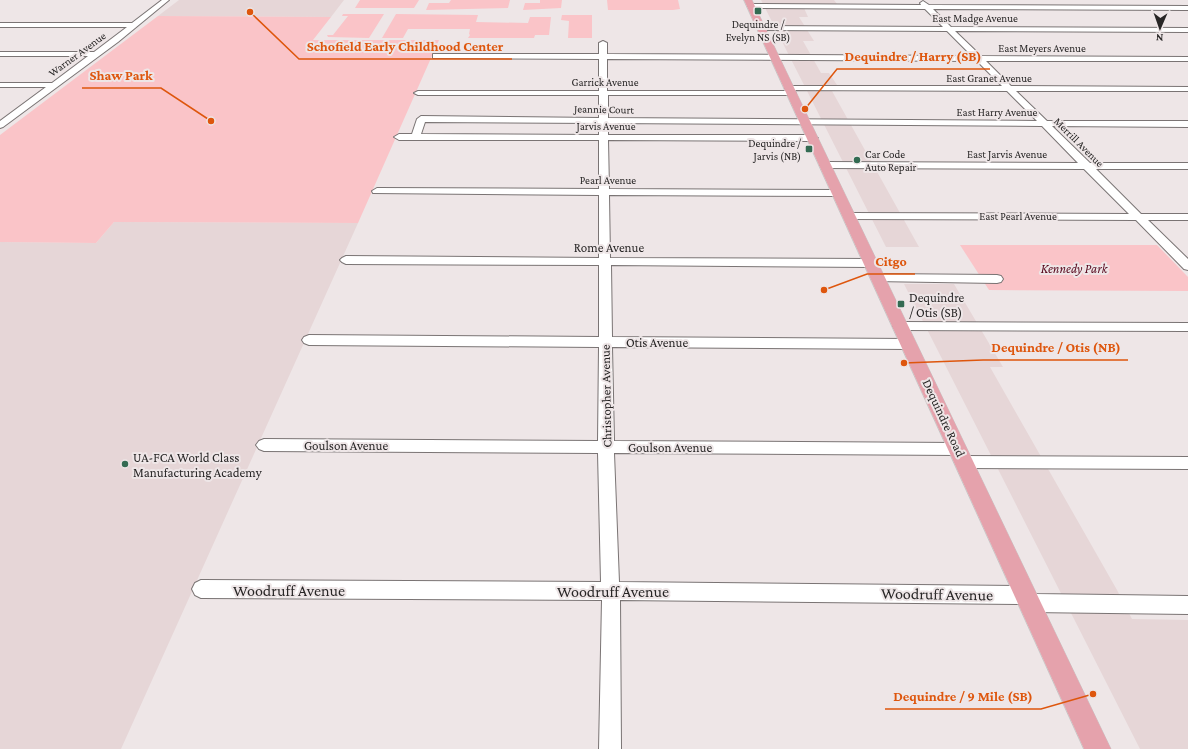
<svg xmlns="http://www.w3.org/2000/svg" width="1188" height="749" font-family="'Crimson Pro',serif">
<style>
.built{fill:#e6d6d7}
.green{fill:#fac4c8}
.lines{fill:none;stroke-linecap:round;stroke-linejoin:round}
.minor-casing{stroke:#7a7474;stroke-width:2}
.major-casing{stroke:#c7c7c7;stroke-width:1}
.minor{fill:#fff;fill-rule:evenodd}
.major{fill:#e5a2ac;fill-rule:evenodd}
.poi-dot{fill:#336b52;stroke:#eee6e7;stroke-width:1.5}
.labels{text-anchor:middle;dominant-baseline:central;stroke-width:4;stroke-linejoin:round;paint-order:stroke}
.far-street-label{font-size:11px;fill:#282626;stroke:#eee6e7}
.far-poi-label{font-size:11px;fill:#282626;stroke:#eee6e7}
.street-label{font-size:13px;fill:#282626;stroke:#eee6e7}
.park-label{font-size:13px;font-style:italic;fill:#59091e;stroke:#eee6e7}
.poi-label{font-size:13px;fill:#282626;stroke:#eee6e7;text-anchor:start}
.near-street-label{font-size:16px;fill:#282626;stroke:#eee6e7}
.leader{fill:none;stroke:#de560d;stroke-width:1.5}
.callout-dot{fill:#de560d;stroke:#eee6e7;stroke-width:1.5}
.callout-label{font-size:14px;text-anchor:middle;font-weight:bold;fill:#de560d;stroke:#eee6e7;stroke-width:4;stroke-linejoin:round;paint-order:stroke}
</style>
<rect width="100%" height="100%" fill="#eee6e7"/>
<g class="built">
<polygon points="179,0 344,0 331,17 158,16"/>
<polygon points="761,0 834,0 840,8 804,8 808,17 799,17 814,41 803,41 821,73 829,73 837,85 832,91 919,247 886,247"/>
<polygon points="114,222 358,223 121,749 0,749 0,242 96,243"/>
<polygon points="904,284 954,284 1003,367 990,367 1117,590 1132,619 1188,620 1188,749 1140,749"/>
</g>
<g class="green">
<polygon points="360,0 419,0 414,8 355,8"/>
<polygon points="451,0 510,0 508,8 426,10 429,3 449,3"/>
<polygon points="540,0 562,0 561,8 523,10 525,3 540,3"/>
<polygon points="607,0 678,0 680,9 673,10 608,10"/>
<polygon points="343,14 384,14 369,38 328,37 327,35 333,35 348,16 342,16"/>
<polygon points="396,14 478,15 476,22 528,23 530,17 551,17 549,35 535,35 534,38 468,38 470,35 469,34 470,29 408,29 403,38 382,38"/>
<polygon points="562,15 592,15 592,38 568,38 569,21 561,20"/>
<polygon points="158,16 331,17 313,40 439,40 358,223 114,222 96,243 0,242 0,135"/>
<polygon points="960,245 1157,245 1188,277 1188,291 989,290"/>
</g>
<g class="lines">
<defs>
<g id="minor">
<polygon points="162,0 169,0 118,42 3,127 0,128 0,121 46,87 0,87 0,83 52,83 88,56 0,56 0,52 94,52 127,27 0,27 0,23 132,23"/>
<path d="M923,1L929,5L1188,6V10L933,9L951,27L1188,28V32L955,31L981,56L1188,57V61H986L1011,86L1188,87V91H1016L1047,121H1188V127L1052,126L1090,163H1188V169H1096L1141,214H1188V220H1148L1188,259V270L1184,269L1136,220L849,219L844,216L849,213L1129,214L1084,169L825,168L820,165L825,162L1078,163L1042,126L608,123V135H813L818,138L813,141L608,140L609,189L838,190L843,193L838,196L609,195L610,258L871,259L875,260L877,263L875,266L871,267L611,265L612,337L908,339L913,341L915,344L913,347L908,349L612,347L614,441L957,443L962,445L965,449L962,453L957,455L614,453L619,582L1026,586L1033,589L1035,594L1188,596V614L1030,612L1023,609L1021,604L620,600L621,749H599L602,600L201,598L195,595L192,589L195,583L201,580L601,582L598,453L264,451L259,449L256,445L259,441L264,439L598,441L599,347L309,345L304,343L302,340L304,337L309,335L599,337V265L346,264L342,262L340,260L342,258L346,256L599,258V195L373,193L372,191L377,188L599,189V140H399L394,137L399,134H412L417,119L421,116L599,118V95H418L414,93L418,91H599V59L436,58H433V54H599V43L603,41L607,43V54L972,56L947,31L761,30L758,28L761,26L943,27L925,9L751,8L748,6L751,4L921,5L920,3ZM607,59L977,61L1002,86H789L785,88L789,90L1007,91L1037,121L608,118V95H792L796,93L792,91H607ZM425,122L599,123V135L421,134Z"/>
<polygon points="878,274 997,275 1001,276 1003,279 1001,282 997,283 874,281 872,278 874,275"/>
<polygon points="900,322 1188,323 1188,331 900,330 895,329 893,326 895,323"/>
<polygon points="964,456 1188,457 1188,469 964,468 958,467 956,462 958,457"/>
</g>
<polygon id="major" points="744,0 752,0 1111,749 1084,749"/>
</defs>
<use href="#minor" class="minor-casing"/>
<use href="#major" class="major-casing"/>
<use href="#minor" class="minor"/>
<use href="#major" class="major"/>
</g>
<g class="poi-dot">
<rect x="754" y="7" width="8" height="8" rx="2"/>
<rect x="805" y="145" width="8" height="8" rx="2"/>
<circle cx="857" cy="160" r="4"/>
<rect x="897" y="300" width="8" height="8" rx="2"/>
<circle cx="125" cy="464" r="4"/>
</g>
<g class="labels">
<g class="far-street-label">
<text x="975" y="18">East Madge Avenue</text>
<text x="1042" y="48">East Meyers Avenue</text>
<text transform="translate(77 54) rotate(-36)">Warner Avenue</text>
<text x="989" y="78">East Granet Avenue</text>
<text x="605" y="82">Garrick Avenue</text>
<text transform="translate(604 109) rotate(1)">Jeannie Court</text>
<text x="997" y="112">East Harry Avenue</text>
<text x="606" y="126">Jarvis Avenue</text>
<text transform="translate(1079 142) rotate(45)">Merrill Avenue</text>
<text x="1007" y="154">East Jarvis Avenue</text>
<text x="608" y="180">Pearl Avenue</text>
<text x="1018" y="216">East Pearl Avenue</text>
</g>
<g class="far-poi-label">
<text x="758" y="24">Dequindre /<tspan x="758" dy="13">Evelyn NS (SB)</tspan></text>
<text x="801" y="143" text-anchor="end">Dequindre /<tspan x="801" dy="13">Jarvis (NB)</tspan></text>
<text x="865" y="154" text-anchor="start">Car Code<tspan x="865" dy="13">Auto Repair</tspan></text>
</g>
<g class="street-label">
<text x="609" y="247">Rome Avenue</text>
<text x="657" y="342">Otis Avenue</text>
<text transform="translate(606 396) rotate(-91)">Christopher Avenue</text>
<text transform="translate(944 418) rotate(65)">Dequindre Road</text>
<text x="346" y="445">Goulson Avenue</text>
<text x="670" y="447">Goulson Avenue</text>
</g>
<g class="park-label">
<text x="1074" y="268">Kennedy Park</text>
</g>
<g class="poi-label">
<text x="909" y="297">Dequindre<tspan x="909" dy="15">/ Otis (SB)</tspan></text>
<text x="133" y="457">UA-FCA World Class<tspan x="133" dy="15">Manufacturing Academy</tspan></text>
</g>
<g class="near-street-label">
<text x="289" y="590">Woodruff Avenue</text>
<text x="613" y="591">Woodruff Avenue</text>
<text transform="translate(937 594) rotate(1)">Woodruff Avenue</text>
</g>
</g>
<path class="leader" d="M250 12L299 59H512M805 109L837 69H990M211 121L161 88H82M824 290L867 274H915M904 363L983 360H1128M1093 694L1041 709H885"/>
<g class="callout-dot">
<circle cx="250" cy="12" r="4"/>
<circle cx="805" cy="109" r="4"/>
<circle cx="211" cy="121" r="4"/>
<circle cx="824" cy="290" r="4"/>
<circle cx="904" cy="363" r="4"/>
<circle cx="1093" cy="694" r="4"/>
</g>
<g class="callout-label">
<text x="405" y="51">Schofield Early Childhood Center</text>
<text x="913" y="61">Dequindre / Harry (SB)</text>
<text x="121" y="80">Shaw Park</text>
<text x="891" y="266">Citgo</text>
<text x="1056" y="352">Dequindre / Otis (NB)</text>
<text x="963" y="701">Dequindre / 9 Mile (SB)</text>
</g>
<g transform="translate(1160 28) rotate(182)" stroke="#eee6e7" stroke-width="3" paint-order="stroke">
<path d="M0-3L7 15L0 10L-7 15Z" fill="#282626"/>
<text y="-6" font-size="11" font-weight="bold" text-anchor="middle" fill="#282626">N</text>
</g>
</svg>
